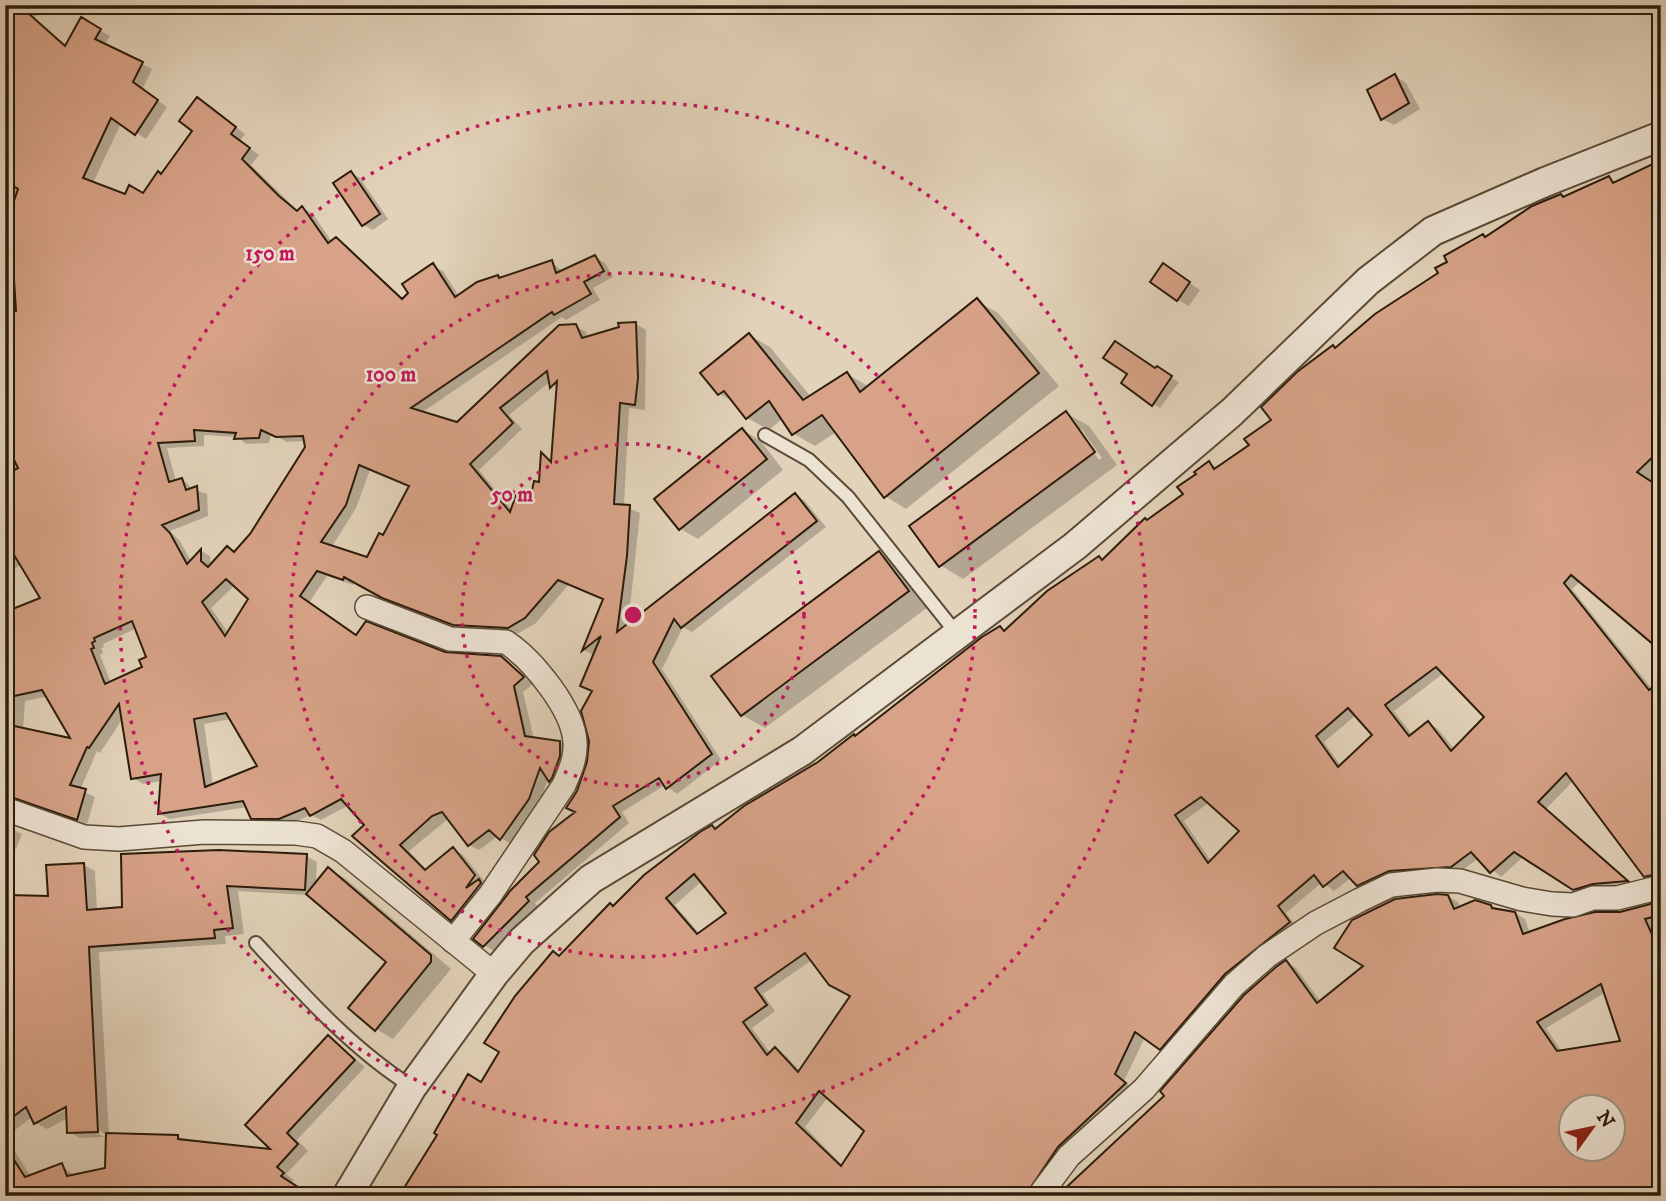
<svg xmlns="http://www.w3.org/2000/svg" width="1666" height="1201" font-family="'IM FELL DW Pica',serif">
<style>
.shadow{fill:#0003;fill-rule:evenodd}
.building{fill:#d7a287;stroke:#2c1c0b;stroke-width:2;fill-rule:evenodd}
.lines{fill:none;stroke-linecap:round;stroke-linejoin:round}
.service-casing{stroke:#5a4a36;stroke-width:16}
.minor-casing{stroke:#5a4a36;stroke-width:26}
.tertiary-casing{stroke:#5a4a36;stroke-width:32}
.service{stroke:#ece2d2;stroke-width:12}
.minor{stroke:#ece2d2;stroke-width:23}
.tertiary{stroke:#ece2d2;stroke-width:28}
.ring{fill:none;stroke:#c2185b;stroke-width:3.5;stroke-dasharray:3.5 7}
.centre{fill:#c2185b;stroke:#ece2d2;stroke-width:3.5}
.ring-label{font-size:21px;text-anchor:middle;font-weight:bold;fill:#c2185b;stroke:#ece2d2;stroke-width:5;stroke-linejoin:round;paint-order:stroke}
</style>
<rect width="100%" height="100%" fill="#e2d2b9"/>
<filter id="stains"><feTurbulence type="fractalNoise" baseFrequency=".00286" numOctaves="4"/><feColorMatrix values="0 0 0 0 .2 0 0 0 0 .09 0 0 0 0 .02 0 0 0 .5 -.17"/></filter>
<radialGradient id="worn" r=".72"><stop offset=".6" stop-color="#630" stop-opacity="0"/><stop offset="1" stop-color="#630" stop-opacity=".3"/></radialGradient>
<g class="shadow">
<path d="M5,5H66L34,17L67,46L82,20L110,36L104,45L152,69L142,90L167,107L146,139L121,123L93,183L126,196L144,195L162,176L207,105L245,134L240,141L259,155L251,165L290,203L299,212L303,208L313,214L332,242L336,239L346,245L404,300L433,266L443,271L459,296L552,262L563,272L595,257L605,263L613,277L593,288L600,300L566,320L562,317L421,413L458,424L575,326L586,332L588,338L636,324L646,330L645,410L629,408L624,506L640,513L628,626L795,495L805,501L826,527L692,632L683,627L662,669L721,760L677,794L665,785L622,812L629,823L535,903L538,907L494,951L484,945L578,812V791L589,762L595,656L584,650L604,600L569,584L536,623L519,633L465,630L394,603L355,581L353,585L327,576L309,603L357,637L445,654L500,657L533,684L523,692L534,739L560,742L570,748L562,782L553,777L560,786L548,778L539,804L511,844L498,836L479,850L469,845L449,818L409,851L427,870L453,849L463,855L489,887L462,925L354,836L366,825L349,805L321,820L311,815L290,824L263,823L253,817L248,807L170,819L160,814L163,781L143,784L133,778L123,718L100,753L97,751L80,790L95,797L87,824L21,800H13L5,806V609L8,613L42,599L22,564L5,575ZM551,381L558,390L552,460L543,455L541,484L531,502L513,511L479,470L522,429L509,415ZM271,434L287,442L306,441L307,447L251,535L236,553L228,548L211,566L210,556L201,551L191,561L180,541L170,531L208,516L207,494L193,489L182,479L176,481L167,448L204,446V435L237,437L246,444L269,443ZM370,470L410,486L384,537L368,560L331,548L356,508ZM235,585L251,599L229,634L211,608ZM137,628L149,658L145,668L111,683L100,655L103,653L101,648L104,647L103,644ZM48,696L73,741L23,730L25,701ZM231,719L259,767L213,785L204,724Z"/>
<polygon points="1395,76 1406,83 1420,109 1394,125 1382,119"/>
<path d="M1661,162V648L1581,581L1572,589L1653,690L1661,683V881H1655L1645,876L1574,780L1546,809L1635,886L1584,895L1524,856L1501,877L1479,858L1461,871L1368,890L1351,878L1334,891L1322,882L1286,913L1298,928L1170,1054L1145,1037L1124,1081L1134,1090L1037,1196H403L468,1077L481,1084L560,957L614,907L712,827L717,830L856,738L1000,628L1006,631L1099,558L1103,561L1148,521L1185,495L1209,463L1218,468L1251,446L1336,349L1486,238L1561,196L1566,198L1609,178L1617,183ZM1444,673L1486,717L1455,750L1438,729L1428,723L1413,736L1394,711ZM1356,715L1374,735L1341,766L1324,742ZM1210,802L1242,831L1211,861L1184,821ZM702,881L728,914L700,934L675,905ZM812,960L852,996L800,1071L785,1055L775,1049L771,1054L752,1028L775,1011L763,994ZM828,1097L866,1130L843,1166L805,1127Z"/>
<polygon points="351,173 360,178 388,219 373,230 364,225"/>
<polygon points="1174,272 1200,290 1189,306 1178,300"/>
<polygon points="977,301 998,313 1059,386 906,509 885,496 836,432 815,446 794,434 783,418 769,430 747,418 735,403 720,394 749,335 770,347 811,397 847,374 868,386"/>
<polygon points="1156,370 1179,382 1160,408 1153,404"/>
<path d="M1066,413L1089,426L1117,465L963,579L940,565ZM1077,430H1082L1102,458L1099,460Z"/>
<polygon points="742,430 760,440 783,470 698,539 681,529 657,499"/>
<polygon points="879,553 902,566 931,605 765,728 742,715"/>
<polygon points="5,825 22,834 16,849 5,845"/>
<path d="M306,856L317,862L316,884L329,869L346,879L451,969L393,1039L376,1029L388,962L309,895L238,891L244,934L225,936L226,944L99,952L109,1135L178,1136L187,1142L275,1151L328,1037L365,1067L297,1140L308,1151L286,1174L294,1180L291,1184L5,1196V890L9,897L50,898L84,865L95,871L97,911L124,909ZM73,1102L75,1105L39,1123V1119ZM32,1117L36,1123L47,1129L68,1118L69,1132L80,1138L104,1137L90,1129L92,1126L107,1135V1169L75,1176L61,1165L31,1177L6,1137Z"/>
<path d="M1448,896L1458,902L1461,908L1490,906L1515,913L1525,919L1530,934L1661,903V1196H1059L1167,1096L1286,962L1296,968L1321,1002ZM1606,992L1622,1043L1562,1052L1546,1028ZM1572,1106H1614V1148H1572Z"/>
</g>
<g class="building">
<path d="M5,5H19L65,46L81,17L101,29L95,39L143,62L133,82L158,100L135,135L111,118L83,178L125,194L129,185L143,193L158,171L161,174L192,131L179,121L197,97L236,127L231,134L250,148L242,159L279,196L297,211L302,206L328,243L336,237L402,299L408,293L402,284L433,263L455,297L477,282L498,275L499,278L552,260L556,273L595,255L604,271L584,282L591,294L554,315L552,312L411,408L457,422L559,325L576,324L582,338L619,327L618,323L636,322L638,378L635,405L620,403L614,504L630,505L627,556L617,632L795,493L817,521L681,628L674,619L653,662L712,754L666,789L659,778L613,806L620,817L526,897L529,901L483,947L473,939L510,891L539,862L534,855L549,832L575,812L566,808L577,791L587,762L589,741L581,711L592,691L580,686L601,636L582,651L603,599L558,580L525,618L508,628L453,625L382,598L344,577L343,580L317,571L300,596L356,635L366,621L445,652L501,656L524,677L514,686L525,736L560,741V756L552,778L549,782L540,768L529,799L500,840L489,830L468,846L442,812L432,816L400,845L425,870L453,847L475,875L466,888L479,879L481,883L451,921L352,836L364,825L341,799L310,816L305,808L279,819H251L243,801L158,814L161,774L131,779L119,704L89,748L87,747L70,785L86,789L77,820L5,795V724L70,738L42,690L5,698V612L40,598L5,540V475L18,468L5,441L12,436L5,422V313L16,311L14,279H5V228L18,189L5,181ZM547,371L550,388L557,381L551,462L541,452L539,482L534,481L530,500L516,495L510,512L470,464L513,423L500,408ZM194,430L236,433L234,439L259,438L261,430L276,437L303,436L305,447L250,534L234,552L227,546L208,567L201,561V549L187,564L170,533L162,525L199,510L197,486L186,490L182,478L169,482L158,443L195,441ZM359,465L409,486L383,535L379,533L367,557L321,542L346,505ZM226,579L248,599L225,636L202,602ZM132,621L146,657L139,660L142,667L105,684L91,649L94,648L92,643L95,641L94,638ZM226,713L257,766L205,787L194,719Z"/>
<polygon points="1395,74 1409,103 1381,120 1367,90"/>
<path d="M1661,160V449L1637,472L1661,488V651L1571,575L1564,583L1649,690L1661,681V873L1644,877L1566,773L1538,802L1628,881L1593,884L1573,890L1514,852L1490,873L1471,852L1451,867L1389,871L1357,886L1343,871L1323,887L1314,875L1278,906L1290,922L1225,974L1160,1050L1135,1032L1115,1074L1126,1083L1058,1147L1025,1196H399L437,1135L434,1133L468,1074L481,1082L499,1052L484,1043L515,996L553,951L559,956L610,903L613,906L644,875L700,832L712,825L715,829L744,806L818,762L854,734L855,736L982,637L1000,626L1004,631L1047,591L1099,556L1102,560L1145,518L1147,520L1183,494L1177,487L1196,474L1194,472L1209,461L1214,469L1249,445L1244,439L1271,420L1261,407L1297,372L1333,345L1335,348L1375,314L1438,273L1435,268L1447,262L1444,256L1483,234L1485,237L1532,206L1561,194L1563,197L1609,176L1613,183ZM1436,667L1484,717L1451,751L1428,721L1409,736L1385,705ZM1348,708L1372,735L1338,767L1316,736ZM1201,797L1239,831L1208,863L1175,815ZM694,874L726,913L697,934L666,898ZM805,953L829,985L850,996L798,1072L775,1047L767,1055L743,1022L767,1005L755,988ZM819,1091L864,1131L841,1166L796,1123Z"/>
<polygon points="351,171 380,214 362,226 333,183"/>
<polygon points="1163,263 1190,282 1177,301 1150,282"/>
<polygon points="977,298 1039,373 884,498 822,415 792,435 769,401 746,419 724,391 718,395 700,373 749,333 803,400 847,372 860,392"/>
<polygon points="1115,341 1155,368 1157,366 1172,376 1152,406 1121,383 1127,374 1103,358"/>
<polygon points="1066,411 1095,452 939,567 909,526"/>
<polygon points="742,428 767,459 679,530 654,499"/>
<polygon points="879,551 909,591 741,716 711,676"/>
<polygon points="219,850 307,854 305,890 227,886 233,928 214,930 215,938 89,947 98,1132 67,1133 66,1107 34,1124 26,1107 5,1123 9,895 48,896 46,865 84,863 87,910 122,907 121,854"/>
<polygon points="328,867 431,955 431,962 375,1031 348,1008 386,962 306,894"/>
<path d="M1437,894L1448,895L1454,909L1475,900L1491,905L1492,908L1515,912L1523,934L1565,919L1595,912H1620L1654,903L1661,910V915L1645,919L1661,954V1196H1643V1193L1597,1196H1057L1164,1096L1160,1091L1244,995L1276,967L1286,960L1317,1003L1363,966L1334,948L1352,920L1395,899ZM1601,984L1620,1041L1557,1051L1537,1022ZM1572,1107H1614V1149H1572Z"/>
<polygon points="328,1035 355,1060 287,1133 298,1144 277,1167 284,1173 281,1176 312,1196 5,1196 5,1146 25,1177 62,1163 67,1176 105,1168 106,1133 178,1135 178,1139 270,1149 245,1125"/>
</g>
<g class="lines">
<defs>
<g id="service">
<polyline points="765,435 809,460 848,497 957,634"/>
<path d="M256,943C304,995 352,1049 412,1087"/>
</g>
<g id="minor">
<path d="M367,607L450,639L506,642C533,660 574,710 575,743C576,758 570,771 564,785L490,895L453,941"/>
<polyline points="5,809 84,837 119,839 204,832 296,833 317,836 343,851 494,974"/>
<polyline points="1039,1196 1069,1156 1144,1089 1234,985 1267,956 1316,923 1360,900 1391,885 1437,880 1460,881 1522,899 1552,904 1573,905 1593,898 1617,898 1661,887"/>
</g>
<polyline id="tertiary" points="347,1196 412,1087 494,974 522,941 591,879 802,751 1075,546 1232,412 1368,281 1433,231 1545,182 1661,136"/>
</defs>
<use href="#service" class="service-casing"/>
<use href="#minor" class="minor-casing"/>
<use href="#tertiary" class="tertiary-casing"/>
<use href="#service" class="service"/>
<use href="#minor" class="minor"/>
<use href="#tertiary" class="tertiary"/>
</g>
<g class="ring">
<circle cx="633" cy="615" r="171"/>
<circle cx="633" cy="615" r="342"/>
<circle cx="633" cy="615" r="513"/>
</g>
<circle cx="633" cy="615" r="10" class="centre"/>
<g class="ring-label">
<text x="270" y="260">150 m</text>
<text x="391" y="381">100 m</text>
<text x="512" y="501">50 m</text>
</g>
<rect width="1666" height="1201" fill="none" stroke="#e2d2b9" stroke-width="28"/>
<rect x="7" y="7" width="1652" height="1187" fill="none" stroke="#2c1c0b" stroke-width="3.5"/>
<rect x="14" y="14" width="1638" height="1173" fill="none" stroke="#2c1c0b" stroke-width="2"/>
<g transform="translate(1592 1128) rotate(57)"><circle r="33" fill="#ece2d2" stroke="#9f9382" stroke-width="2"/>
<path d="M0-5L12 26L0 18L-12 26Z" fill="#8f2418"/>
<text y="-10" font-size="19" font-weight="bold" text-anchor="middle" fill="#2c1c0b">N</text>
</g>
<rect width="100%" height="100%" filter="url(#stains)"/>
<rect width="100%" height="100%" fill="url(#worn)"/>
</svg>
